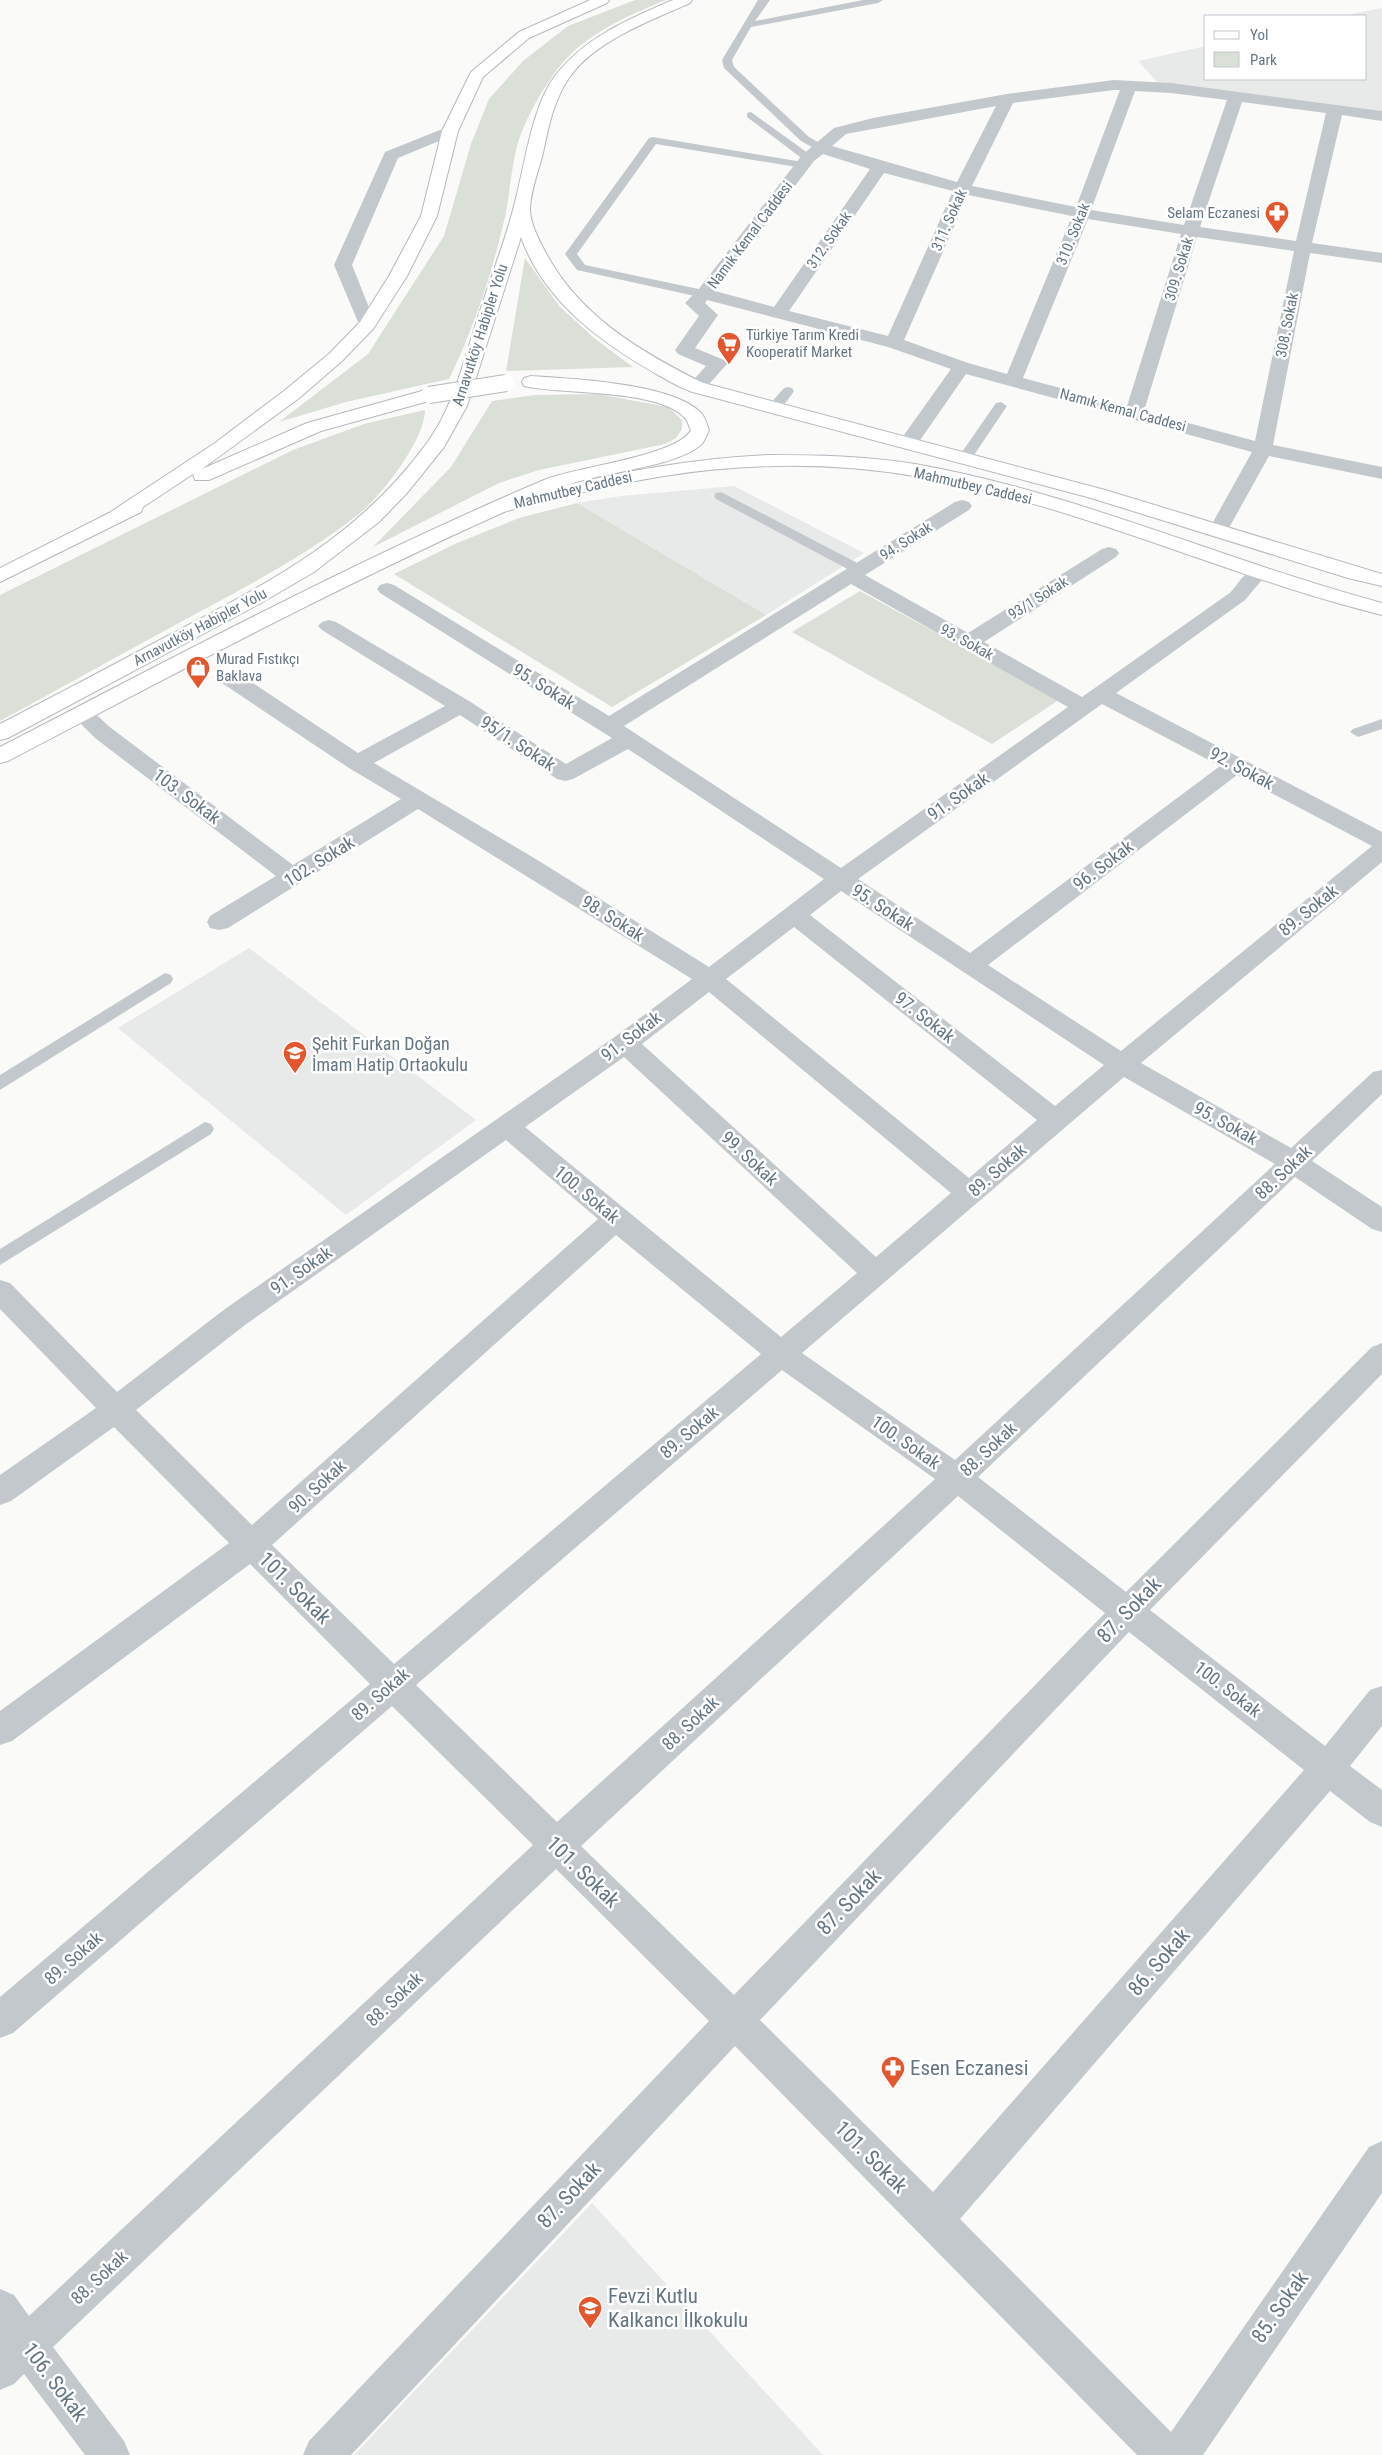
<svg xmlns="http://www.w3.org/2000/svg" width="1382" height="2455" font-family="'Roboto Condensed',sans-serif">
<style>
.built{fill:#e8e9e9}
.green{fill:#dadfd7}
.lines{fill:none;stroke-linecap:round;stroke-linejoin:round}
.primary-casing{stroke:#b5babe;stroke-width:2}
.trunk-casing{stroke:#b4b9bd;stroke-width:2}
.service{fill:#c3c8cc;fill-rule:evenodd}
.minor{fill:#c3c8cc;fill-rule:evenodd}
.primary{fill:#fff;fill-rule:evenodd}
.trunk{fill:#fff;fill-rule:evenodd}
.trunk-bridge-casing{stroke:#b4b9bd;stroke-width:18;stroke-linecap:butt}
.trunk-bridge{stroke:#fff;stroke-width:16}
.labels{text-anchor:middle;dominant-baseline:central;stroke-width:5;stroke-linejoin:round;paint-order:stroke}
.far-poi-label{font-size:15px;fill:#657683;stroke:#fff;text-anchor:start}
.far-street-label{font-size:15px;fill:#657683;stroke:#fff}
.street-label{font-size:18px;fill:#657683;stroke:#fff}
.poi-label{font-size:18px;fill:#657683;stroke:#fff;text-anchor:start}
.near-street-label{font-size:21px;fill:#657683;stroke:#fff}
.near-poi-label{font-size:21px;fill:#657683;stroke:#fff;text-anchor:start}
</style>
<rect width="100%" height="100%" fill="#fafaf8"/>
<g class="built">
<polygon points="1382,8 1382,111 1158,83 1138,61 1206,46 1206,79 1366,79 1366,16 1341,16"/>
<polygon points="734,486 864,553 766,615 577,503 621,496"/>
<polygon points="249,948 476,1120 346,1215 118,1028"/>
<polygon points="592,2203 823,2455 354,2455"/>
</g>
<g class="green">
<path d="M635,0H666C634,13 599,28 573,52C551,72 525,117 517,146C511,169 510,194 505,217C492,273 474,328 449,379L346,402L279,422L368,354L444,236L471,144L489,99L523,61L568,26Z"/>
<polygon points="525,258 560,307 594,338 633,367 506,371"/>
<polygon points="597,394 668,407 682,420 682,429 676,438 665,444 539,470 499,483 373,547 451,467 492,401 535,395"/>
<path d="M425,410C425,439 383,494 360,513C301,560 232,594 166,630C110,660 56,691 0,721V595L293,450L364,424Z"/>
<polygon points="577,503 766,615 612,707 394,574 457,543 519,518"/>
<polygon points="860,591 1059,700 992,744 792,632"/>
</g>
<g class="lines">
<defs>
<g id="primary">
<polygon points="696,381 1105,490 1382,574 1382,586 1348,578 1091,498 689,391 687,387 689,383"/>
<path d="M768,455C817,455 866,456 915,464C1075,492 1225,561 1382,603V615C1224,576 1075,503 914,476C832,462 746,463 664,476C608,485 554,499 499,513L492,511L489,507L492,503C583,480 673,459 768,455Z"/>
</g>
<g id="trunk">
<polygon points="590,0 609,0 607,3 529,38 483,77 458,131 437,216 407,276 373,329 342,361 298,399 202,469 307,423 429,389 436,391 438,395 436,399 321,431 209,480 195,480 193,474 143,507 141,512 0,582 0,568 109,513 215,443 284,391 330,353 360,322 389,276 421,216 442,131 471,72 519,32"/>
<path d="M673,0H692L690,3C650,21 591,42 567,81C553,103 548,129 543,153C539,169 530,193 530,209C530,224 540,242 547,255C581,317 641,352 703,383L705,387L703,391C688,394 673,383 660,376C603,344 544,302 521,237L467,406L444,447L407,493L379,522L314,572L261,603L8,738L0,740V724C58,694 115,664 173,633C274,580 358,537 427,443C455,405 465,355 480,311C491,276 505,242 514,206C524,170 532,105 555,76C585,37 629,19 673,0Z"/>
<path d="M531,376C572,379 673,383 701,413C705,417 707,425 709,430C707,434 705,440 702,444C674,469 594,472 556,489C369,570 189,666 8,761L0,763V747C180,654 358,559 544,480C575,467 678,456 691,430C689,427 688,422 686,419C660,388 562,395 524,386L522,382L524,378Z"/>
</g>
</defs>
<use href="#primary" class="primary-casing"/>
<use href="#trunk" class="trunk-casing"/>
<g class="service">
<polygon points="758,0 770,0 755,21 863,0 883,0 878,3 751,27 732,60 734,67 809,137 825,146 825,150 817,150 801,141 724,68 722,60"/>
<polygon points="751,112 812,156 812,160 804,160 747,117 747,113"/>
<polygon points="653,137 803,162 809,165 803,168 656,144 577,254 585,265 708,291 710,294 708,297 704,298 577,270 565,254 649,138"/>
<polygon points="788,387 792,388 794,391 792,394 780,410 770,410 769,407 770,404 784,388"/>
<polygon points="1001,402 1007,406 970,461 960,461 958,458 960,455 996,403"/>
<polygon points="721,492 865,567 867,570 865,573 855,573 716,499 714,496 716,493"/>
<polygon points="1382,719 1382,729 1358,737 1350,732 1353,729"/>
<polygon points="165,973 171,975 173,979 171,983 0,1090 0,1075"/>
<polygon points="205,1122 211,1124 214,1129 211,1134 0,1265 0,1249"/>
</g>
<g class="minor">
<path d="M1114,80L1171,83L1382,111V121L1342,115L1312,243L1382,253V263L1310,253L1273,445L1382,467V479L1269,456L1225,535L1218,537L1211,535L1208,531L1252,452L966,374L916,446H902L899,442L951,369L888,347L707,300L705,303L718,315L695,348L724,360L727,364L703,391H689L687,387L706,366L678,354L675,350L699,316L685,303L698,290L802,155L834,128L873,118L1007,94ZM1114,90H1120L1076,207L972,186L1013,103ZM1135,91L1171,93L1227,100L1184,225L1091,210ZM1242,102L1326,113L1296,241L1200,227ZM996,106L957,182L832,146L846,134ZM823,154L870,169L774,307L715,291L814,161ZM884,173L953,191L888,336L789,311ZM968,195L1072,216L1007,374L968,363L904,340ZM1088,219L1181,234L1127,406L1023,378ZM1197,237L1294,251L1255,441L1144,411Z"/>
<polygon points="450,126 458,131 456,134 398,158 352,265 376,325 373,329 361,329 334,265 385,152"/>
<path d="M962,500L969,502L972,506L969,510L865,575L968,633L1102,549L1109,547L1116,549L1119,553L1116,557L984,642L1082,697L1231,592C1241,580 1248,566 1264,570L1267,574L1245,600L1116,693L1382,832V862L1141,1063L1291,1148L1373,1072L1382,1070V1094L1312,1161L1382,1207V1232L1372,1229L1295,1177L978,1477L1126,1592L1372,1347L1382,1343V1374L1150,1610L1325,1746L1370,1690L1382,1686V1726L1350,1766L1382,1790V1827L1370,1822L1330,1791L960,2219L1171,2432L1369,2147L1382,2141V2193L1203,2455H1137L735,2046L351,2455H303L309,2441L709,2021L556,1869L53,2347L124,2441L130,2455H85L24,2374L14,2384L0,2390V2289L14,2295L29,2316L533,1845L392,1706L13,2033L0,2038V1997L370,1684L250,1564L12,1741L0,1745V1711L229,1543L114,1427L11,1501L0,1505V1475L96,1408L0,1309V1280L10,1283L117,1392L225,1309L616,1036L692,979L418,809L228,928L219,930L210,928L207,922L210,916L276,876L95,738L71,714L74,709C91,705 99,718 111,728L293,865L401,799L349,768L222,683L219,678L222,673L230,671L238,673L358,753L445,706L322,630L318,626L322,622L329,620L336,622L469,701L566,764L612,738L380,593L377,589L380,585L387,583L394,585L609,716L955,502ZM851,584L1068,707L841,868L624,726ZM1102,704L1220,766L970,953L858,879ZM460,715L557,779L565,781L573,779L628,749L824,879L709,967L539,861L374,763ZM1237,775L1372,846L1121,1051L988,965ZM841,891L1104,1065L1055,1106L810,915ZM794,927L1037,1120L969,1178L726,979ZM709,992L951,1193L876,1257L642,1044ZM624,1057L857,1273L781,1337L525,1127ZM1124,1077L1275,1164L955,1460L802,1353ZM506,1140L598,1219L252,1525L136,1410L245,1325ZM616,1235L761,1354L394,1664L272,1545ZM782,1370L935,1479L557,1822L416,1685ZM958,1496L1105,1613L734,1995L581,1846ZM1129,1632L1304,1770L933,2192L760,2020Z"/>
</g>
<use href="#primary" class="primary"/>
<use href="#trunk" class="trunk"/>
<defs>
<polyline id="trunk-bridge" points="429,395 506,383"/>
</defs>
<use href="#trunk-bridge" class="trunk-bridge-casing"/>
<use href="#trunk-bridge" class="trunk-bridge"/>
</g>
<defs>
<symbol id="pharmacy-pin" viewBox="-11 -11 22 30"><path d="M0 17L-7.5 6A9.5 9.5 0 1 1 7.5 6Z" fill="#e4572e" stroke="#fff"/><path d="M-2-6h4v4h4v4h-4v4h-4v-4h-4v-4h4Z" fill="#fff"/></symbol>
<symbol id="supermarket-pin" viewBox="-11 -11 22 30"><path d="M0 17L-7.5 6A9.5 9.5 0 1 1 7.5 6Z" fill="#e4572e" stroke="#fff"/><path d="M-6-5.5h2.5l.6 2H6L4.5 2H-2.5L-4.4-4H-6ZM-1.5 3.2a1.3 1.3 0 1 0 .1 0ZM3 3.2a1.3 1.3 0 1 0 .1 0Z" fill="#fff"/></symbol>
<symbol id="shop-pin" viewBox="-11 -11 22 30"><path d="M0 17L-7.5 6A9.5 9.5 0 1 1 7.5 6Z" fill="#e4572e" stroke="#fff"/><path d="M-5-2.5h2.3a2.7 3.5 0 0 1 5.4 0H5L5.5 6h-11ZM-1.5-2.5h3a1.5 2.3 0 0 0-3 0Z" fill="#fff"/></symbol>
<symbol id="school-pin" viewBox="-11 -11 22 30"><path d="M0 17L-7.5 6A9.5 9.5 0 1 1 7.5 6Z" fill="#e4572e" stroke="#fff"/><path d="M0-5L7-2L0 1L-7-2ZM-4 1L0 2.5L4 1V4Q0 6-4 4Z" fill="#fff"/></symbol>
</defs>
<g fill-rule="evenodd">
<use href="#pharmacy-pin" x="1263" y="199" width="28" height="38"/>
<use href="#supermarket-pin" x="715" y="330" width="28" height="38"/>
<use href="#shop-pin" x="184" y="654" width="28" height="38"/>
<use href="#school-pin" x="281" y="1039" width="28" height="38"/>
<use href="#pharmacy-pin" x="879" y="2054" width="28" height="38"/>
<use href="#school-pin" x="576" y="2294" width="28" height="38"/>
</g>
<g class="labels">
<g class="far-poi-label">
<text x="1260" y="213" text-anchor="end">Selam Eczanesi</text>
<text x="746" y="335">Türkiye Tarım Kredi<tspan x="746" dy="17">Kooperatif Market</tspan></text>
<text x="216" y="659">Murad Fıstıkçı<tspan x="216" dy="17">Baklava</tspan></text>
</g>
<g class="far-street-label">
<text transform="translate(949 220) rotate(-66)">311. Sokak</text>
<text transform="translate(1073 234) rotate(-68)">310. Sokak</text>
<text transform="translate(750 235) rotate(-53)">Namık Kemal Caddesi</text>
<text transform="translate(829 240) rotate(-55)">312. Sokak</text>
<text transform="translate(1179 269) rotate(-73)">309. Sokak</text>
<text transform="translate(1287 325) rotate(-79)">308. Sokak</text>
<text transform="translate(480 335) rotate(-72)">Arnavutköy Habipler Yolu</text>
<text transform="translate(1123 410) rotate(15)">Namık Kemal Caddesi</text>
<text transform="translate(973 486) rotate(13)">Mahmutbey Caddesi</text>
<text transform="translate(573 490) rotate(-13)">Mahmutbey Caddesi</text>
<text transform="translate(906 541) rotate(-32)">94. Sokak</text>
<text transform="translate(1038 598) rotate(-32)">93/1 Sokak</text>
<text transform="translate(200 627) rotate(-28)">Arnavutköy Habipler Yolu</text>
<text transform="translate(967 642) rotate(29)">93. Sokak</text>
</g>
<g class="street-label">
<text transform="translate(544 686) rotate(32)">95. Sokak</text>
<text transform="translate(518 743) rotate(33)">95/1. Sokak</text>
<text transform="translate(1242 768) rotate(28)">92. Sokak</text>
<text transform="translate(187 796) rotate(37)">103. Sokak</text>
<text transform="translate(958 796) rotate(-35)">91. Sokak</text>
<text transform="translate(319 861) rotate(-32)">102. Sokak</text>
<text transform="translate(1103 865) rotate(-37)">96. Sokak</text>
<text transform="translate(883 907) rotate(33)">95. Sokak</text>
<text transform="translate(1308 910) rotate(-39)">89. Sokak</text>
<text transform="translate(613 918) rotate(32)">98. Sokak</text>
<text transform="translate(925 1017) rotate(38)">97. Sokak</text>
<text transform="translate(631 1036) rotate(-37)">91. Sokak</text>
<text transform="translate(1226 1123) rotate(29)">95. Sokak</text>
<text transform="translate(750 1158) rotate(43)">99. Sokak</text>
<text transform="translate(997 1170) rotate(-41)">89. Sokak</text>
<text transform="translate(1283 1172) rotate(-43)">88. Sokak</text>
<text transform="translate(587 1194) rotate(40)">100. Sokak</text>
<text transform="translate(301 1270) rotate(-35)">91. Sokak</text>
<text transform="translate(689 1432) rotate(-40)">89. Sokak</text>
<text transform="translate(906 1442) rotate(35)">100. Sokak</text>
<text transform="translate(988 1449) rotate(-43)">88. Sokak</text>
<text transform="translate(317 1486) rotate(-42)">90. Sokak</text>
<text transform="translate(1228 1689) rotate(38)">100. Sokak</text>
<text transform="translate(380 1694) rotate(-41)">89. Sokak</text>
<text transform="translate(690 1723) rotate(-43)">88. Sokak</text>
<text transform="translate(73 1958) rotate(-41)">89. Sokak</text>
<text transform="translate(394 1999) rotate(-43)">88. Sokak</text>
<text transform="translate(99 2277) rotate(-43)">88. Sokak</text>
</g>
<g class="poi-label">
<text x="312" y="1043">Şehit Furkan Doğan<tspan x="312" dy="21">İmam Hatip Ortaokulu</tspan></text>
</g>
<g class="near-street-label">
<text transform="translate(295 1588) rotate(45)">101. Sokak</text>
<text transform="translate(1129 1610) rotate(-46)">87. Sokak</text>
<text transform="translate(583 1872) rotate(44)">101. Sokak</text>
<text transform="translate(849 1902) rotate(-46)">87. Sokak</text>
<text transform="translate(1159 1962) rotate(-49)">86. Sokak</text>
<text transform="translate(871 2157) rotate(45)">101. Sokak</text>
<text transform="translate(569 2195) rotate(-47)">87. Sokak</text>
<text transform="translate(1280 2307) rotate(-55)">85. Sokak</text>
<text transform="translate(55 2382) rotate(53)">106. Sokak</text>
</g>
<g class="near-poi-label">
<text x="910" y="2068">Esen Eczanesi</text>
<text x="608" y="2296">Fevzi Kutlu<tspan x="608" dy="24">Kalkancı İlkokulu</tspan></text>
</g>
</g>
<rect x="1204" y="15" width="162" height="65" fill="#ffffff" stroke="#c1c8cd"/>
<rect x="1214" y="31" width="25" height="8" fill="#ffffff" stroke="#c1c8cd"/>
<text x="1250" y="40" font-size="15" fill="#657683">Yol</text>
<rect x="1214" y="52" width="25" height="15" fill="#dadfd7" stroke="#c1c8cd"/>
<text x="1250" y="65" font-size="15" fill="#657683">Park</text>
</svg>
